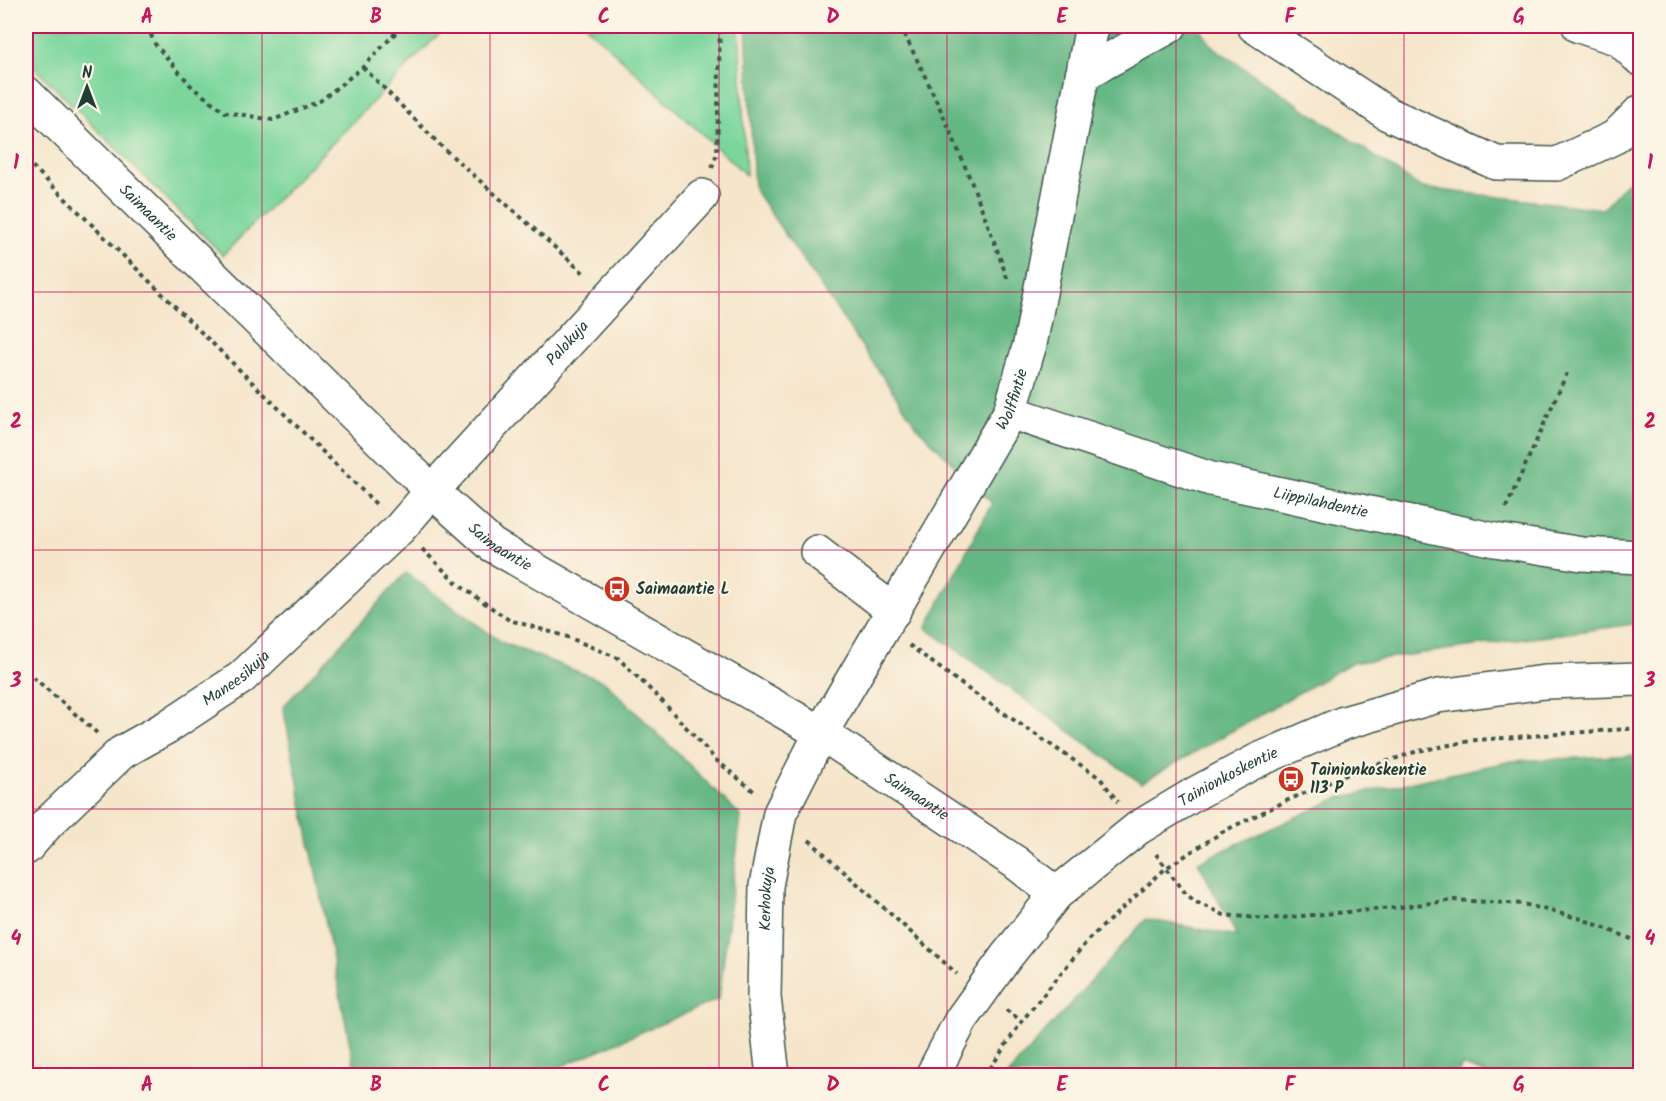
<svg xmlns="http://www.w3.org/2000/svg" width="1666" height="1101" font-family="Kalam,sans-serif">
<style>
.green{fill:#7cd69c;stroke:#4e8a68;stroke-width:1.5}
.forest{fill:#65b784;stroke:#427a5c;stroke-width:1.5}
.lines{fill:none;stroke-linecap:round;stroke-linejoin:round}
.minor-casing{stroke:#3f564b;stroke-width:36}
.path{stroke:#3f564b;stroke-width:4;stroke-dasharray:4.5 4.5;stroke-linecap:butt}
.minor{stroke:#fff;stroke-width:33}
.grid{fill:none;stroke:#c2185b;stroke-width:1.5;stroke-opacity:0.55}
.labels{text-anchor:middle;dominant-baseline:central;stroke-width:4.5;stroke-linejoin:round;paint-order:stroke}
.street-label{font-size:16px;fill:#1f3d34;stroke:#fcf5e5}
.poi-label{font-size:16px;font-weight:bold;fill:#1f3d34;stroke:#fcf5e5;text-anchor:start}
.neatline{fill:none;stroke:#c2185b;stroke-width:2}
.grid-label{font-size:20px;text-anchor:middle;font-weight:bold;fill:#c2185b}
</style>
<rect width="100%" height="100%" fill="#fcf5e5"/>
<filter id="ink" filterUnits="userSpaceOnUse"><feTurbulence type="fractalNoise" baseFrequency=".0167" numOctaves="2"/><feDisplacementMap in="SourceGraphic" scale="12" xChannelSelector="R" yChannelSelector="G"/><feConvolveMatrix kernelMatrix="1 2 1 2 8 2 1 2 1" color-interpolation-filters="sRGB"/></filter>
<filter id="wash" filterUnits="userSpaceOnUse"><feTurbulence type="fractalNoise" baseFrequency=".008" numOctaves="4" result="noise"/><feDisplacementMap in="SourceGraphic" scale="24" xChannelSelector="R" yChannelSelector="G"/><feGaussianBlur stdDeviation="1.35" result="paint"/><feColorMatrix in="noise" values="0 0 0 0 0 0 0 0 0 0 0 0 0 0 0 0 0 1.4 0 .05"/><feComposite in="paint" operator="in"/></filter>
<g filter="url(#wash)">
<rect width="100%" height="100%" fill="#f5e5cb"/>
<g class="green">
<polygon points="26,26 447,26 223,255 26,59"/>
<polygon points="586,26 739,26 746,175"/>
</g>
<g class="forest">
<polygon points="746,26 1198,26 1213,47 1422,188 1603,209 1640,167 1640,623 1351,663 1141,783 926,628 992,503 918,428 754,189"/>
<polygon points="406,573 503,643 605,682 741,816 719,999 541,1075 356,1075 283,707"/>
<polygon points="1640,755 1640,1075 1489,1075 1462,1065 1457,1076 1007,1075 1146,919 1237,936 1198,862 1338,798 1512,761"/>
</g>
</g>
<g filter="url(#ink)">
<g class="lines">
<defs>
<g id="minor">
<polyline points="1254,26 1388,114 1496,163 1557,164 1615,137 1640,112"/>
<polyline points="1579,26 1619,39 1640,59"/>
<polyline points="1082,75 1170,26"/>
<path id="s1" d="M26,93L432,491L492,545L821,733L1015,862L1056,894"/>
<path id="s2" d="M1010,412L1211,479L1495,540L1582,554L1640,557"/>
<polyline points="817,552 894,611"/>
<path id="s3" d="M26,848L48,823L121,753L167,727L241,678L400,528L432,491L702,196"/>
<path id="s4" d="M773,1076L764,997L766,886L780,813L821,733L1010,412L1030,344L1092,26"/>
<path id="s5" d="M932,1076L961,1020L1006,957L1056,894L1138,828L1198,792L1256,761L1344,723L1438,696L1545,682L1640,679"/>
</g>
</defs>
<use href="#minor" class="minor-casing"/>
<g class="path">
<polyline points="147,26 155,44 193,88 225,112 273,120 320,101 363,67 402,26"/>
<path d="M900,26C942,107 978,193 1008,281"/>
<polyline points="363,67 443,148 586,275"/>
<polyline points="26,160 378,506"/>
<polyline points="712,168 717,153 720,26"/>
<polyline points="1506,508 1567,373"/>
<polyline points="422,549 459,585 509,620 565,636 618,658 663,702 716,760 756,793"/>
<polyline points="909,645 968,689 1100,778 1118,802"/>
<polyline points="26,671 97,733"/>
<polyline points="809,840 957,974"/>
<polyline points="1156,854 1186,894 1196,902 1224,915 1268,919 1393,908 1454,900 1523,904 1582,919 1634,940 1640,945"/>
<polyline points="1006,1010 1022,1021"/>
<polyline points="985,1076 1022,1021 1088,940 1166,868 1224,831 1286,801 1346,775 1418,751 1476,740 1640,728"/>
</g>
<use href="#minor" class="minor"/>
</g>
</g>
<path class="grid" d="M262,26V1076M490,26V1076M719,26V1076M947,26V1076M1176,26V1076M1404,26V1076M26,292H1640M26,550H1640M26,809H1640"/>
<defs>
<symbol id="bus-disc" viewBox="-11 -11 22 22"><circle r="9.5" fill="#c8321e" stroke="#fcf5e5"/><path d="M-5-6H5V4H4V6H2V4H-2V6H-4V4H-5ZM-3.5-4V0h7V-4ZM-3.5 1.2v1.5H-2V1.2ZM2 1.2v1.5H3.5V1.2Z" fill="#fff"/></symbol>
</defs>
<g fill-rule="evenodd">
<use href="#bus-disc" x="602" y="574" width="30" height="30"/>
<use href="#bus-disc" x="1276" y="764" width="30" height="30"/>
</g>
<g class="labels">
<g class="street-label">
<text stroke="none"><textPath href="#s1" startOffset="171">Saimaantie</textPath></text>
<text stroke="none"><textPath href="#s3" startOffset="744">Palokuja</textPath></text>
<text stroke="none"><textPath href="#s4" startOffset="740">Wolffintie</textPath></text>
<text stroke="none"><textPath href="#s2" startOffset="324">Liippilahdentie</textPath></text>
<text stroke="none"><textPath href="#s1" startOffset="657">Saimaantie</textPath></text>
<text stroke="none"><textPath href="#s3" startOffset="272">Maneesikuja</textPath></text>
<text stroke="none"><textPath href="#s5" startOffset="430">Tainionkoskentie</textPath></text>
<text stroke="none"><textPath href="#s1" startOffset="1143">Saimaantie</textPath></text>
<text stroke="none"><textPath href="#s4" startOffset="178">Kerhokuja</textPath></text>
</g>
<g class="poi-label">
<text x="636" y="589">Saimaantie L</text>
<text x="1310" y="770">Tainionkoskentie<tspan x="1310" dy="18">113 P</tspan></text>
</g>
</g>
<rect width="1666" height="1101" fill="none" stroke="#fcf5e5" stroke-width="66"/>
<g transform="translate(87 87)" stroke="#fcf5e5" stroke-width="4.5" paint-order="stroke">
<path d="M0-4.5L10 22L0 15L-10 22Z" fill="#1f3d34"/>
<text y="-9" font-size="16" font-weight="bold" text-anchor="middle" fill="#1f3d34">N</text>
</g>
<rect x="33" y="33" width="1600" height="1035" class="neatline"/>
<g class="grid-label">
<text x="147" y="23">A</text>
<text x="376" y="23">B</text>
<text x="604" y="23">C</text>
<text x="833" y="23">D</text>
<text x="1062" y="23">E</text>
<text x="1290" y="23">F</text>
<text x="1519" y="23">G</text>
<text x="16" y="169">1</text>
<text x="1650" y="169">1</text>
<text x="16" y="428">2</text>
<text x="1650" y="428">2</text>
<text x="16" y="687">3</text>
<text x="1650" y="687">3</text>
<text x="16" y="945">4</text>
<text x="1650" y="945">4</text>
<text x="147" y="1091">A</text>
<text x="376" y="1091">B</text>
<text x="604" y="1091">C</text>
<text x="833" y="1091">D</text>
<text x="1062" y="1091">E</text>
<text x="1290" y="1091">F</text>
<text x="1519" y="1091">G</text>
</g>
</svg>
